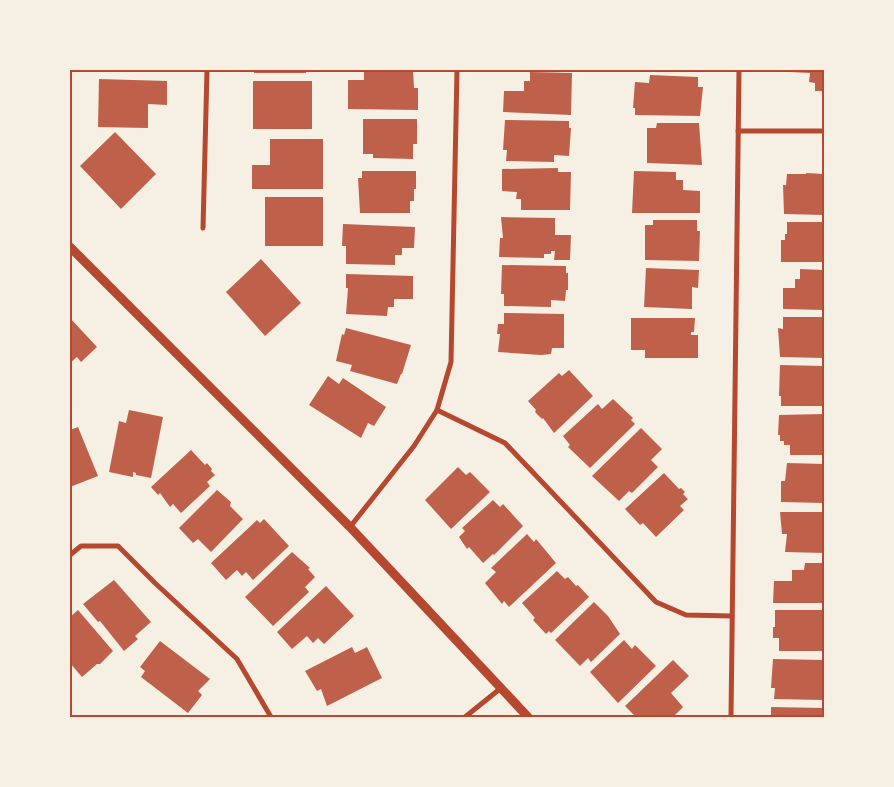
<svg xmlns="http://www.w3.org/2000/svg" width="894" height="787" font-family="'Source Serif 4',serif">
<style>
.building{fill:#bf614a}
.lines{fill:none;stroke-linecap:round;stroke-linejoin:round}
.minor{stroke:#b5482f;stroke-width:5}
.tertiary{stroke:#b5482f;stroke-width:9}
.neatline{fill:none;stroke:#b5482f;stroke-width:2}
</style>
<rect width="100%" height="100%" fill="#f6efe4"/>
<g class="building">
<rect x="254" y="70" width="52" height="3"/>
<polygon points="364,70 413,70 414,88 418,88 418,110 348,109 348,80 364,80"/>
<polygon points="790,70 824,70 824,91 815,91 815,83 809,82 810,73 790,72"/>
<polygon points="530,72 572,73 571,115 503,112 504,91 524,91 524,81 530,81"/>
<polygon points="650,75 698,77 698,87 703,87 700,116 635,115 635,108 633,108 635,82 649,83"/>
<polygon points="99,79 167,81 167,105 148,104 148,128 98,127"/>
<rect x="253" y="81" width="59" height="48"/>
<polygon points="363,119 417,119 417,144 413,144 413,159 373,158 373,154 363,154"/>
<polygon points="505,120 569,121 569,128 571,128 569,156 554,155 554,162 506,161 507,150 503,150"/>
<polygon points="657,123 699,123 702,165 647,163 647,128 656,128"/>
<polygon points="115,132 156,174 121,209 80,166"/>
<polygon points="270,139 323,139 323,189 252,189 252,165 270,165"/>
<polygon points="558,168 558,172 571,172 570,210 521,210 521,199 516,199 517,192 502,191 502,169"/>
<polygon points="362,171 416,171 416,189 414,189 414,201 410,201 410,213 360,213 358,178 362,178"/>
<polygon points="634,171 676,172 676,180 683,180 683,190 700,191 700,213 632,213"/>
<polygon points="806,173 824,174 824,215 784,214 783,185 786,185 787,174 806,174"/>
<rect x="265" y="197" width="58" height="49"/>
<polygon points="501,217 555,218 555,235 571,235 570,260 554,260 555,251 551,251 551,254 544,254 544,258 499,257 500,238 503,238"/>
<polygon points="653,220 697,220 697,231 700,231 699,261 645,260 645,225 653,225"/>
<polygon points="787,222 824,222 824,262 781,262 781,240 785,240 785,234 787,234"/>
<polygon points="343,224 415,227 414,248 402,248 402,255 395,255 395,265 346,264 346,246 342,246"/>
<polygon points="261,259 301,303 265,336 226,292"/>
<polygon points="502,265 566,266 566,273 568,273 568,290 566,290 565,301 551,300 551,307 504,306 504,294 501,294"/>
<polygon points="646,268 699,270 698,288 692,287 692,309 644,307"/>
<polygon points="800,269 824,270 824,310 783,309 783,288 795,288 795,279 800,279"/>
<polygon points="346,274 413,276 413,299 394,299 394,307 388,307 387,316 346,314 348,288 346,288"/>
<polygon points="504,313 564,314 564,348 552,348 551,354 541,355 498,352 500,334 497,334 498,324 504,324"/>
<polygon points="783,317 824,317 824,358 780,357 778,328 783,329"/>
<polygon points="70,318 97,347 81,362 77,357 70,363"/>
<polygon points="631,318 695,318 694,332 691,332 691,335 698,335 698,358 645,358 645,350 631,350"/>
<polygon points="346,328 411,345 402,374 401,374 397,384 350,371 352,365 336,361 342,334 344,335"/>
<polygon points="780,365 824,366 824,402 822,401 822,406 781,406 781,396 779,396"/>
<polygon points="569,370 593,396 554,433 543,418 542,419 535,412 536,410 528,401 559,373 562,376"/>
<polygon points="328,376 339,384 343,378 386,407 374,426 368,423 361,438 309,405"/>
<polygon points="613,399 633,418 631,420 635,424 590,468 568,447 570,445 563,436 598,404 602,409"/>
<polygon points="129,410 163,417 151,478 136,475 136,473 133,472 133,477 109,472 119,421 126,423"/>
<polygon points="824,414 824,455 790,455 790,445 784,445 784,441 780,441 780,435 778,435 779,415"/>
<polygon points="78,427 98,476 70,487 70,430"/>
<polygon points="641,428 662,449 651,460 658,467 632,493 629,491 619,501 592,476"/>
<polygon points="191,450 205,465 207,463 212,469 211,471 215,475 207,482 210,486 181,513 173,504 170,507 160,493 158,495 151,487"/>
<polygon points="787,463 824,464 824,503 781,502 781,481 785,481"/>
<polygon points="458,467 466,475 470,472 490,492 451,529 425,500"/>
<polygon points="664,473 679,489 681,488 685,492 683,494 688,499 680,506 684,510 656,537 643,523 640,525 625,509"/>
<polygon points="217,490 231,502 230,506 243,519 211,552 198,539 193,543 179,528"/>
<polygon points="493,500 500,507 503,504 523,526 494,555 493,554 483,563 469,547 467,549 459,537 465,531 462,528"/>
<polygon points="780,512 824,512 824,553 785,552 787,534 782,534"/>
<polygon points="264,519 289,546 253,580 246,572 242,576 237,570 226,580 211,563 257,520 260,523"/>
<polygon points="527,534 534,542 536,539 556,563 509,607 504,601 502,604 485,583 496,572 491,568"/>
<polygon points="292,552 310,568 308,569 315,577 305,587 309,592 273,626 245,597"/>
<polygon points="805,563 824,563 824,603 773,603 774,581 792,581 792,570 804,570"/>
<polygon points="557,571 565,579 568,577 576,586 578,585 589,597 551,633 549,631 546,634 533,620 535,618 522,603"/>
<polygon points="114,580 151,622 135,636 138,639 124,651 100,621 98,622 83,604"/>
<polygon points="326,586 354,616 324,644 318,638 313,643 307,636 292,649 277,632"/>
<polygon points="594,602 608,616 620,634 591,662 588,658 580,666 555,640"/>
<polygon points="78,610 113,651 100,664 97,664 82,677 70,663 70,617"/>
<polygon points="775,610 824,610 824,651 779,651 779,638 773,638 773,627 775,627"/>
<polygon points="624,640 632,649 635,645 656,666 618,703 590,672"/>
<polygon points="160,641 210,679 198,691 202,695 188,713 141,677 145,671 140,667"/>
<polygon points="352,647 355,653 367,647 382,678 327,706 321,689 317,691 305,671"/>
<polygon points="773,659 824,660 823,700 774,699 775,688 771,688"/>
<polygon points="673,660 689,676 671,693 683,707 673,717 636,717 625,706"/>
<polygon points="771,707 824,708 824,717 771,717"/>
</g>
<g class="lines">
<g class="minor">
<polyline points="738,131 824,131"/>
<polyline points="203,228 207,70"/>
<polyline points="437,410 505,443 656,602 686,615 732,616"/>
<polyline points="350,527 414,446 437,410 451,362 457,70"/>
<polyline points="70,555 81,546 118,546 155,583 237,659 271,717"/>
<polyline points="465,717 501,688"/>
<polyline points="731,717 739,70"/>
</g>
<polyline class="tertiary" points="70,247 350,527 528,717"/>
</g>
<rect width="894" height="787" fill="none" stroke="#f6efe4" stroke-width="142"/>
<rect x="71" y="71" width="752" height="645" class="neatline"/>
</svg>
